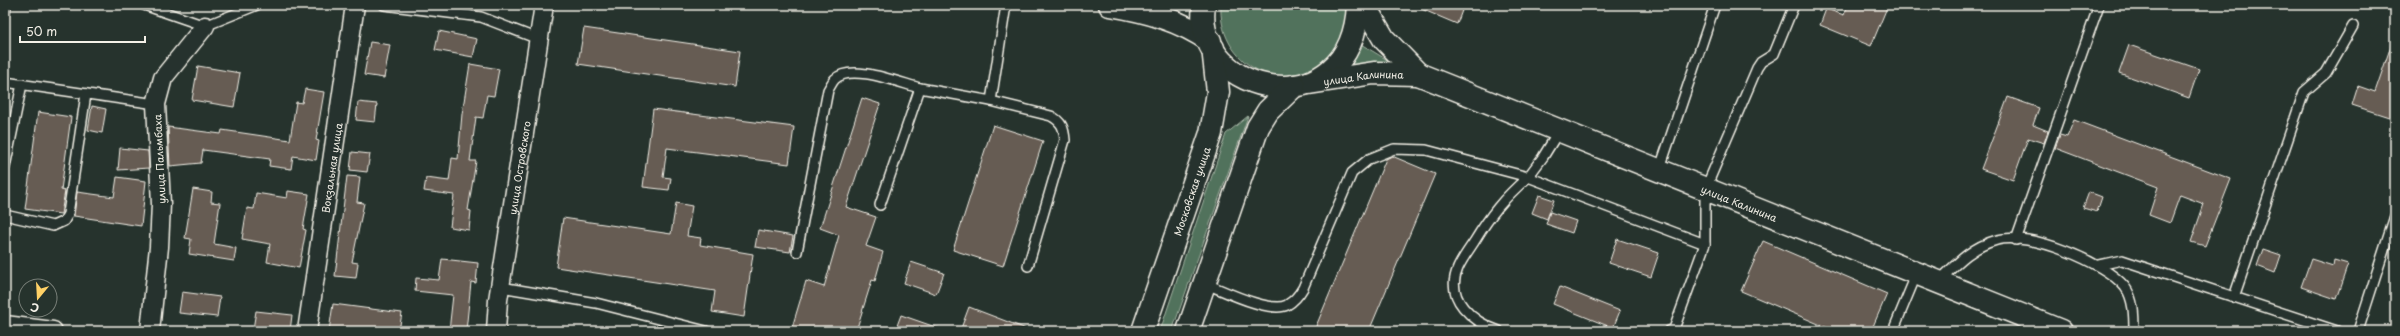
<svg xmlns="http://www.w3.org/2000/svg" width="2400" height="336" font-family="'Playpen Sans',sans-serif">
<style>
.green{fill:#51725b;stroke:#a2b2a2}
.building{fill:#665b53;stroke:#f4f1e8}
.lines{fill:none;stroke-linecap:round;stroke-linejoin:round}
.service-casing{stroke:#f4f1e8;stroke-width:12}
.minor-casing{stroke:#f4f1e8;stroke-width:21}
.secondary-casing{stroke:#f4f1e8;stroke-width:25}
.service{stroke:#26332d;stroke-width:9}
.minor{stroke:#26332d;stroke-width:18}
.secondary{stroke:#26332d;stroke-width:22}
.labels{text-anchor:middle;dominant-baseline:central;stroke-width:3;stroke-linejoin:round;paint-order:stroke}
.street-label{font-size:10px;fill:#f4f1e8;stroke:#26332d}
</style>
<rect width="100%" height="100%" fill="#26332d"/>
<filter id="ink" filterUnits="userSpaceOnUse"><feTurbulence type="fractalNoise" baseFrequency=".025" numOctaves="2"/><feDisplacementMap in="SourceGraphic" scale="8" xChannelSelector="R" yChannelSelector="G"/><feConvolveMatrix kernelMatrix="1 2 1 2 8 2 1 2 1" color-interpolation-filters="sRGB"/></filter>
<g filter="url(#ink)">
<g class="green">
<path d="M1221,5H1348C1345,17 1345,33 1340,44C1336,53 1326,60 1319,65C1272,96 1218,58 1221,5Z"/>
<polygon points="1359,43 1399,67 1352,65"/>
<polygon points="1248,116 1172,331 1160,331 1226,134"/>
</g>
<g class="building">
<polygon points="1412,5 1464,5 1457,24"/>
<polygon points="1848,5 1888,5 1871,46 1820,25 1826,9 1844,15"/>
<polygon points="584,28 740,51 735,87 578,64"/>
<polygon points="439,31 477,39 473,57 435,50"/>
<polygon points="2393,40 2395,41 2395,119 2352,105 2358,86 2375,92"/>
<polygon points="370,42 390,45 384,78 364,75"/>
<polygon points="2129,45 2199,69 2189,98 2119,73"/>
<polygon points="470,64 499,69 494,96 487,95 483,118 476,117 470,161 476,161 468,210 471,211 469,230 450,227 454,195 424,191 426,178 449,181 452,158 458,159 462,114"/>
<polygon points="198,66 240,73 234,107 192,100"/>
<polygon points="305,89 324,92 316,140 319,141 316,160 293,156 291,169 269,166 270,159 203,150 201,163 170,166 168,127 221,134 222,130 290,140 296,102 302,103"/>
<polygon points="2008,97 2039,108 2033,125 2048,131 2044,143 2028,138 2013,180 1981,169"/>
<polygon points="862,98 880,104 846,207 876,217 866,246 883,252 875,281 872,280 856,331 791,331 806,281 824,287 839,235 820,228"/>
<polygon points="358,102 377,104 375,122 356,120"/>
<polygon points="92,106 106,109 102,133 88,130"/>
<polygon points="653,109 794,127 789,164 667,148 663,177 671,178 669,190 643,187"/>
<polygon points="38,112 71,117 61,190 65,191 61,214 25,209"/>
<polygon points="2074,120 2231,179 2205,246 2191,242 2204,204 2180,195 2170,223 2149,215 2158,187 2055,148 2060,135 2067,137"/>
<polygon points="993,125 1043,141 1003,266 953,250"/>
<polygon points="120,148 148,151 149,168 118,170"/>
<polygon points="352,152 370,154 367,172 350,170"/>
<polygon points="1392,156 1435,174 1369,331 1314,331 1386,159"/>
<polygon points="347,176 360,177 357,202 364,203 352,262 358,263 356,278 335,276"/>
<polygon points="117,177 146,181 141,226 74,216 77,192 114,197"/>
<polygon points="193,189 212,192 211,202 220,203 214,244 236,248 234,261 189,254 191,239 185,238"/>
<polygon points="288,191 309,194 303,229 306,230 299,268 267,262 270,244 242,239 247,208 254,209 256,193 287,198"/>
<polygon points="2089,192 2102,197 2097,212 2083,208"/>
<polygon points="1539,195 1554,200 1547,219 1532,213"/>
<polygon points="676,203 692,206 687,236 701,238 700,245 753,254 744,317 712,312 715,291 556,267 563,218 671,234"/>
<polygon points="1550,212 1576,221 1572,233 1546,224"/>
<polygon points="758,230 793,236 790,252 755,247"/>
<polygon points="1617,239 1659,253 1651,277 1609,263"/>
<polygon points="1763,241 1887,294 1871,331 1835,331 1741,291"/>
<polygon points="2263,249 2281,255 2275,273 2257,266"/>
<polygon points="442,259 478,263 476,283 471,282 466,331 449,331 453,295 415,291 416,278 439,280"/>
<polygon points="2311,259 2333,266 2334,260 2348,264 2336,299 2301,287"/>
<polygon points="911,262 944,273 936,294 904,283"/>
<polygon points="1560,287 1620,311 1613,328 1553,304"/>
<polygon points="182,292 220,297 217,317 179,313"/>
<polygon points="333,304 402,313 399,331 329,331"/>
<polygon points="969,307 1029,330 1029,331 960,331"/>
<polygon points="256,311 292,315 290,331 253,329"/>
<polygon points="901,315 941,329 940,331 895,331"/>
</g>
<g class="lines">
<defs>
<g id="service">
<polyline points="144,5 205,26 257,5"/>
<polyline points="384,5 481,17 538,39"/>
<polyline points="5,12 6,5"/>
<polyline points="5,82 156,104"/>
<path d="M991,101L1051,116C1062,122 1064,128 1065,140L1028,266"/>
<polyline points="1559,131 1543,157 1528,177 1705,244"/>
<polyline points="5,167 22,84"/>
<polyline points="1659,171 1715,5"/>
<polyline points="880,205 920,88 991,101 1006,5"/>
<polyline points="5,215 53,226 64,221 68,214 86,94"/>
<polyline points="2016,240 2099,5"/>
<path d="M797,252L828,90C830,87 832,82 835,79C851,63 900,83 920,88"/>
<polyline points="2099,265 2122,260 2337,331"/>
<path d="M1938,282C1956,264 1971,247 1997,240C2028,231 2105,262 2125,287C2134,299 2134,317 2134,331"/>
<path d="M1204,283C1222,290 1270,314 1287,305C1294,301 1299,295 1303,288L1352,173L1369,159L1394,149L1426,150L1528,177C1503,199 1491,214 1474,242C1468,251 1462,259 1458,268C1444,299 1473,322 1499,331"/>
<polyline points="501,287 596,303 706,331"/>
<polyline points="2234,297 2304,92 2326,73 2353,26"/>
<polyline points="1669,331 1674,329 1705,244 1705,190 1757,68 1761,62 1774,54 1794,5"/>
<polyline points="1893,331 1917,273"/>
<polyline points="2358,331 2395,216"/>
</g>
<g id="minor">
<polyline points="5,325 53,331"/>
<polyline points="150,331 159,247 161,204 156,104 163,78 205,26"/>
<path id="s1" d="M307,331L355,5"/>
<path id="s2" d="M496,331L498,300L544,5"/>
</g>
<g id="secondary">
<path d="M1110,5C1146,11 1180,20 1210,41"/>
<path d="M1204,5C1191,97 1352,130 1358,5"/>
<polyline points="1364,5 1384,39 1418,74"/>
<path id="s3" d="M1309,83L1374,73L1418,74L2061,331"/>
<path id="s4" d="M1143,331L1211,133L1218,92L1213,48"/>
<polyline points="1188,331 1258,127 1268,111 1294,86"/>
</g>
</defs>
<use href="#service" class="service-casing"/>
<use href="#minor" class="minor-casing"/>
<use href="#secondary" class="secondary-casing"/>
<use href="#service" class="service"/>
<use href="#minor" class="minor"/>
<use href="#secondary" class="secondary"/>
</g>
</g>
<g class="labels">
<g class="street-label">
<text stroke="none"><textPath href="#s3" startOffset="55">улица Калинина</textPath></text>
<text transform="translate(159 159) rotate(-93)">улица Пальмбаха</text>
<text stroke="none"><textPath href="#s1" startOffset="165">Вокзальная улица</textPath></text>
<text stroke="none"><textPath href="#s2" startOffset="165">улица Островского</textPath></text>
<text stroke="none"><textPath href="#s4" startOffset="148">Московская улица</textPath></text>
<text stroke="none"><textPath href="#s3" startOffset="456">улица Калинина</textPath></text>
</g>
</g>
<rect width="2400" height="336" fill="none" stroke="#26332d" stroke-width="20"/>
<rect x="10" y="10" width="2380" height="316" fill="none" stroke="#f4f1e8" stroke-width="1.5" filter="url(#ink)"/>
<g transform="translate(38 298) rotate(198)"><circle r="19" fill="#26332d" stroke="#787f78"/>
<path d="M0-3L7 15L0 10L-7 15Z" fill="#ffd166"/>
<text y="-6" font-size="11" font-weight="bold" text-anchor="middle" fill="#f4f1e8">С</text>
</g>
<path d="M20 36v6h125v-6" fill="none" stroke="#f4f1e8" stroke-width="2"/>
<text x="26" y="36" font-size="12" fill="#f4f1e8" stroke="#26332d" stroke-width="3" paint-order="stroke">50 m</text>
</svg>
